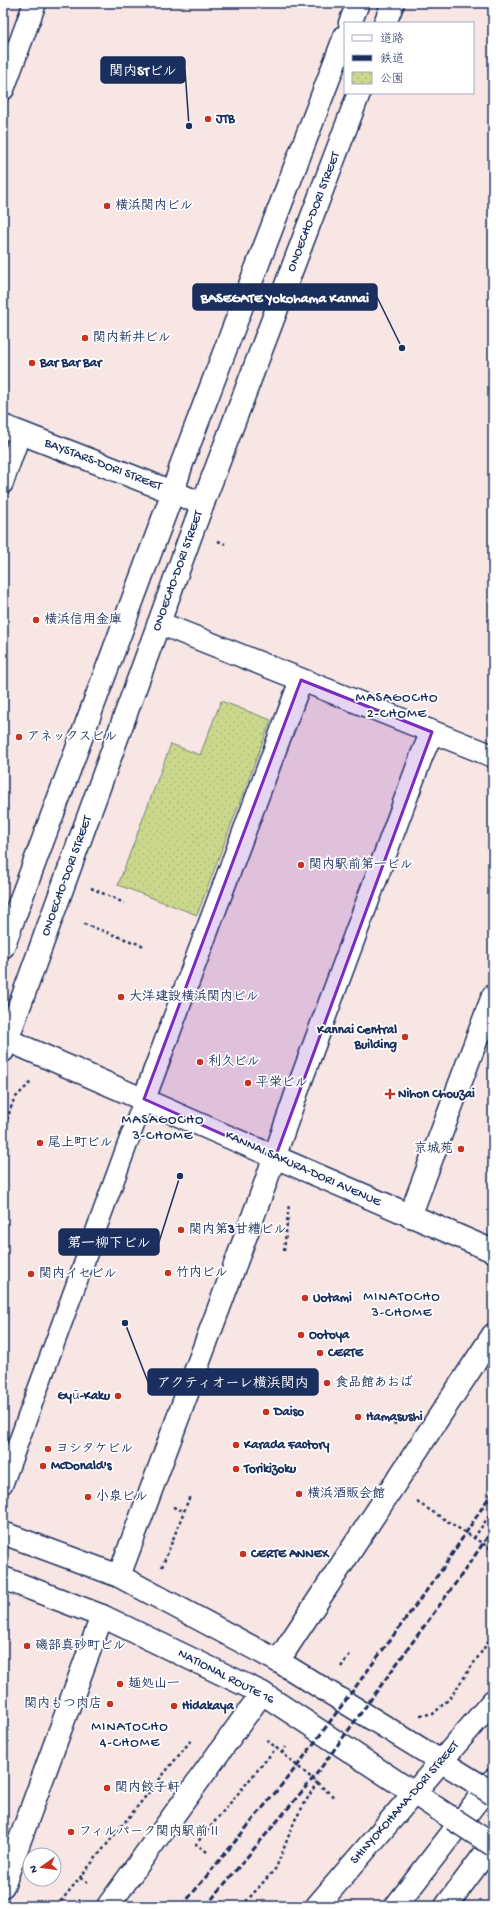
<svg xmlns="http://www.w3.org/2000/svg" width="496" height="1909" font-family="'Gochi Hand','Klee One',sans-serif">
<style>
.park{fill:url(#park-dots);stroke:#738475}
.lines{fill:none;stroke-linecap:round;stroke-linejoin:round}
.lane-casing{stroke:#1b2f5e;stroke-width:22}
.street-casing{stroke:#1b2f5e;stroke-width:25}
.secondary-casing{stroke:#1b2f5e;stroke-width:25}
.highway-casing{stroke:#1b2f5e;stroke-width:25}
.path{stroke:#1b2f5e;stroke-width:2.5;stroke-dasharray:3 3;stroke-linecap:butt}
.lane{stroke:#fff;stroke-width:19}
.street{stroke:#fff;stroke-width:22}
.secondary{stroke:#fff;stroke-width:22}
.highway{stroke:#fff;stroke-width:22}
.rail{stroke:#1b2f5e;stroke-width:3;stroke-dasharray:6 3;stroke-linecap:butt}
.highway-bridge-casing{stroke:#1b2f5e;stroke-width:25;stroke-linecap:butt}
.highway-bridge{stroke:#fff;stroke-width:22}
.marked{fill:#7b2cbf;fill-opacity:0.2;stroke:#7b2cbf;stroke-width:3;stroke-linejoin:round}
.poi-dot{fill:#c8321e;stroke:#fff;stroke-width:1.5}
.labels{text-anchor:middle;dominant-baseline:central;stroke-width:3.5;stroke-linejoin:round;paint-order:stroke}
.poi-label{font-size:13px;font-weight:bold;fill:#1b2f5e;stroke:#fff;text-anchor:start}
.street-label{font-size:13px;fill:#1b2f5e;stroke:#fff}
.neighbourhood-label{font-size:14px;letter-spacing:1px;fill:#1b2f5e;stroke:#fff}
.leader{fill:none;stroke:#1b2f5e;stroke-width:1.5}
.callout-dot{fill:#1b2f5e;stroke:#fff;stroke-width:1.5}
.callout{fill:#1b2f5e;stroke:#1b2f5e;stroke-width:1.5}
.callout-label{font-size:14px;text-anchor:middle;font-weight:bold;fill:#fff}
</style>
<defs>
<pattern id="park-dots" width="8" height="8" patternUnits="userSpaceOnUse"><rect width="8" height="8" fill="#cbd88c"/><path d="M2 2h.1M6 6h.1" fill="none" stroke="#aeba7b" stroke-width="1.8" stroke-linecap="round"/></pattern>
</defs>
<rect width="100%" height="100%" fill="#f8e6e4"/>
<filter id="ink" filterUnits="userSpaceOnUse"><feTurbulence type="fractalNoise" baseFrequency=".025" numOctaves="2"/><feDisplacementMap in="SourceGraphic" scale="8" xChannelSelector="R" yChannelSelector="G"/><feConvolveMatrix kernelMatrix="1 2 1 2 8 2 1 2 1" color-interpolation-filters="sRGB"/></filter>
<g filter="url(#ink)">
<polygon class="park" points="221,701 271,720 197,915 118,885 171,744 200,755"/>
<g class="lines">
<defs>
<g id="lane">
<polyline points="3,484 21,433"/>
<polyline points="3,1484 144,1099"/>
</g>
<g id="street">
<polyline points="3,89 35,3"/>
<polyline points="3,426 203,504"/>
<polyline points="159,623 493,756"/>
<path d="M3,1038C166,1110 329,1181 493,1251"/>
<polyline points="144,1099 301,680"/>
<polyline points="410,1216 493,996"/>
<polyline points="119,1576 264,1187 300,1083 422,755 432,732"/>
<polyline points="278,1661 493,1335"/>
<polyline points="3,1886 102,1616"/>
<polyline points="108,1906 262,1693"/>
</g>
<g id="secondary">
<polyline points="350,23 358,3"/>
<polyline points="385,23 393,3"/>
<polyline points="3,947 173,492 182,463 345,36"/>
<polyline points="3,1051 192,532 359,93"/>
<polyline points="317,1906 493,1701"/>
</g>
<g id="highway">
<polyline points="3,1533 119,1576 278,1661 478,1784"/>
<polyline points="3,1578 102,1616 262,1693 453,1819"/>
<polyline points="396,1906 493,1780"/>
<polyline points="446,1906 493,1843"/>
</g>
</defs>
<use href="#lane" class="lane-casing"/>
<use href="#street" class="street-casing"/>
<use href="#secondary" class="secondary-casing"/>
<use href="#highway" class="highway-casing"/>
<g class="path">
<polyline points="218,541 225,544"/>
<polyline points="91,888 124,903"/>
<polyline points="84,924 144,946"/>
<polyline points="3,1131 14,1099 32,1081"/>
<polyline points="284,1251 289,1204"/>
<polyline points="382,1419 399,1425"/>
<polyline points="417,1502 493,1550"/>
<polyline points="173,1507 184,1511"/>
<polyline points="474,1538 493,1510"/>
<polyline points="162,1567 190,1496"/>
<polyline points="341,1667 351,1653"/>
<polyline points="420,1715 433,1714 450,1698 493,1635"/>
<polyline points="267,1740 335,1798"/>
<polyline points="282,1753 286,1747"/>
<polyline points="207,1852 196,1844 276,1748"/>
<polyline points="80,1878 89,1883"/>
<polyline points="57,1906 192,1739"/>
<polyline points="75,1906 81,1898"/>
<polyline points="242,1906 276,1868 295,1820 317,1782"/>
</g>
<use href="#lane" class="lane"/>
<use href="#street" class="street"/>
<use href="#secondary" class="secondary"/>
<use href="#highway" class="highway"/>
<g class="rail">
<polyline points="182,1906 298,1765 443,1568 493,1491"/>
<polyline points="206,1906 315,1776 460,1577 493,1529"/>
</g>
<defs>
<g id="highway-bridge">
<polyline points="478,1784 493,1794"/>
<polyline points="453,1819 493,1845"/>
</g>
</defs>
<use href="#highway-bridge" class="highway-bridge-casing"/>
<use href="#highway-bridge" class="highway-bridge"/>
</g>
</g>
<path class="marked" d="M301,680L432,732L275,1158L144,1099Z"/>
<g class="poi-dot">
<circle cx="208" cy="119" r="4"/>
<circle cx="107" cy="206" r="4"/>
<circle cx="85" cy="338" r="4"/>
<circle cx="32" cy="363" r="4"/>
<circle cx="36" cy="620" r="4"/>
<circle cx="19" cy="737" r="4"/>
<circle cx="301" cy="865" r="4"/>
<circle cx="121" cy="997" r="4"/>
<circle cx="405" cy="1037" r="4"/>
<circle cx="200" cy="1062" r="4"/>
<circle cx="248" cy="1083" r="4"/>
<path d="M388 1088h4v4h4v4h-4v4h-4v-4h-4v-4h4z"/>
<circle cx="40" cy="1143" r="4"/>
<circle cx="461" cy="1149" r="4"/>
<circle cx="181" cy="1230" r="4"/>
<circle cx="168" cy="1273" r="4"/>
<circle cx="31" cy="1274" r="4"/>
<circle cx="305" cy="1298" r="4"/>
<circle cx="301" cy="1335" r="4"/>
<circle cx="320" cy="1353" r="4"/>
<circle cx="327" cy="1383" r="4"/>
<circle cx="118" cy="1396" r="4"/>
<circle cx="266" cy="1412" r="4"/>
<circle cx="358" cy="1417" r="4"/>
<circle cx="236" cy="1445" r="4"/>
<circle cx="48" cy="1449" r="4"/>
<circle cx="43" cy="1466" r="4"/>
<circle cx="236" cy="1469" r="4"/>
<circle cx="299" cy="1494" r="4"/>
<circle cx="88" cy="1497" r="4"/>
<circle cx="243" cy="1554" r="4"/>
<circle cx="27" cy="1646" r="4"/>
<circle cx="120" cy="1684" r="4"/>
<circle cx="110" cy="1704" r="4"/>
<circle cx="174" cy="1706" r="4"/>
<circle cx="107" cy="1788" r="4"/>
<circle cx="71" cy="1832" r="4"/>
</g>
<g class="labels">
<g class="poi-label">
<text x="216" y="119">JTB</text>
<text x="115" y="206">横浜関内ビル</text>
<text x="93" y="338">関内新井ビル</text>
<text x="40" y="363">Bar Bar Bar</text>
<text x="44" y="620">横浜信用金庫</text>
<text x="27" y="737">アネックスビル</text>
<text x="309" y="865">関内駅前第一ビル</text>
<text x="129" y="997">大洋建設横浜関内ビル</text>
<text x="397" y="1030" text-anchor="end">Kannai Central<tspan x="397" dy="15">Building</tspan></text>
<text x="208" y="1062">利久ビル</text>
<text x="256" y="1083">平栄ビル</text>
<text x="398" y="1094">Nihon Chouzai</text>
<text x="48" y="1143">尾上町ビル</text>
<text x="453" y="1149" text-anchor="end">京城苑</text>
<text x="189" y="1230">関内第3甘糟ビル</text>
<text x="176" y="1273">竹内ビル</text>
<text x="39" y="1274">関内イセビル</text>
<text x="313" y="1298">Uotami</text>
<text x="309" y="1335">Ootoya</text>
<text x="328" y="1353">CERTE</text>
<text x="335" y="1383">食品館あおば</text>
<text x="110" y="1396" text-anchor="end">Gyū-Kaku</text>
<text x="274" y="1412">Daiso</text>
<text x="366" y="1417">Hamasushi</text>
<text x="244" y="1445">Karada Factory</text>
<text x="56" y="1449">ヨシタケビル</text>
<text x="51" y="1466">McDonald's</text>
<text x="244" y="1469">Torikizoku</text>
<text x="307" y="1494">横浜酒販会館</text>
<text x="96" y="1497">小泉ビル</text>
<text x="251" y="1554">CERTE ANNEX</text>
<text x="35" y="1646">磯部真砂町ビル</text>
<text x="128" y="1684">麺処山一</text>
<text x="102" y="1704" text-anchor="end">関内もつ肉店</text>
<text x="182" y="1706">Hidakaya</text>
<text x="115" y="1788">関内餃子軒</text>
<text x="79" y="1832">フィルパーク関内駅前Ⅱ</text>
</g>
<g class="street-label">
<text transform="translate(314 212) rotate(-69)">ONOECHO-DORI STREET</text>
<text transform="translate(103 465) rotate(21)">BAYSTARS-DORI STREET</text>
<text transform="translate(178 571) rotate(-70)">ONOECHO-DORI STREET</text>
<text transform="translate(67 876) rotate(-70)">ONOECHO-DORI STREET</text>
<text transform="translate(303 1169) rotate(24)">KANNAI SAKURA-DORI AVENUE</text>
<text transform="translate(226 1677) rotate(27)">NATIONAL ROUTE 16</text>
<text transform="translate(405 1803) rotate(-49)">SHINYOKOHAMA-DORI STREET</text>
</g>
<g class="neighbourhood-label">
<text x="397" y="698">MASAGOCHO<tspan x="397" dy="16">2-CHOME</tspan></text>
<text x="163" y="1120">MASAGOCHO<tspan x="163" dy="16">3-CHOME</tspan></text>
<text x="402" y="1297">MINATOCHO<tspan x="402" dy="16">3-CHOME</tspan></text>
<text x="130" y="1727">MINATOCHO<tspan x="130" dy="16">4-CHOME</tspan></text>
</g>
</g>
<path class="leader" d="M189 126L185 70M402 348L377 297M180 1176L159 1242M125 1323L148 1382"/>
<g class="callout-dot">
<circle cx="189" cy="126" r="4"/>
<circle cx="402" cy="348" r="4"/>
<circle cx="180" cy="1176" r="4"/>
<circle cx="125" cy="1323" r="4"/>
</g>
<g class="callout">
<rect x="101" y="57" width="84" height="26" rx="4"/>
<rect x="193" y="284" width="184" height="26" rx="4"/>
<rect x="59" y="1229" width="100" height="26" rx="4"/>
<rect x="148" y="1369" width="170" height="26" rx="4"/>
</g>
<g class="callout-label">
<text x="143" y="75">関内STビル</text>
<text x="285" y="302">BASEGATE Yokohama Kannai</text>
<text x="109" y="1247">第一柳下ビル</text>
<text x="233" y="1387">アクティオーレ横浜関内</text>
</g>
<rect width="496" height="1909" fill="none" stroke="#fff" stroke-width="16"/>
<rect x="8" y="8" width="480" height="1893" fill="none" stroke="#1b2f5e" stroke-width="1.5" filter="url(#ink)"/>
<rect x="344" y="22" width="130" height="72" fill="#ffffff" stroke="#a4acbf"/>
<rect x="352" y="35" width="20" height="6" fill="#ffffff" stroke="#a4acbf"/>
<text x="380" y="42" font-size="12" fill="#1b2f5e">道路</text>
<rect x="352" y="55" width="20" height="6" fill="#1b2f5e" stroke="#a4acbf"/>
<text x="380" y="62" font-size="12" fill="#1b2f5e">鉄道</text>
<rect x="352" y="72" width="20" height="12" fill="url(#park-dots)" stroke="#a4acbf"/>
<text x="380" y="82" font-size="12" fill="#1b2f5e">公園</text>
<g transform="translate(42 1867) rotate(256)"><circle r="19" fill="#ffffff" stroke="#a4acbf"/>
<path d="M0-3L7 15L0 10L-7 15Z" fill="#c8321e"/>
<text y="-6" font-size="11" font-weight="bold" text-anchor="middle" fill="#1b2f5e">N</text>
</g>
</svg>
